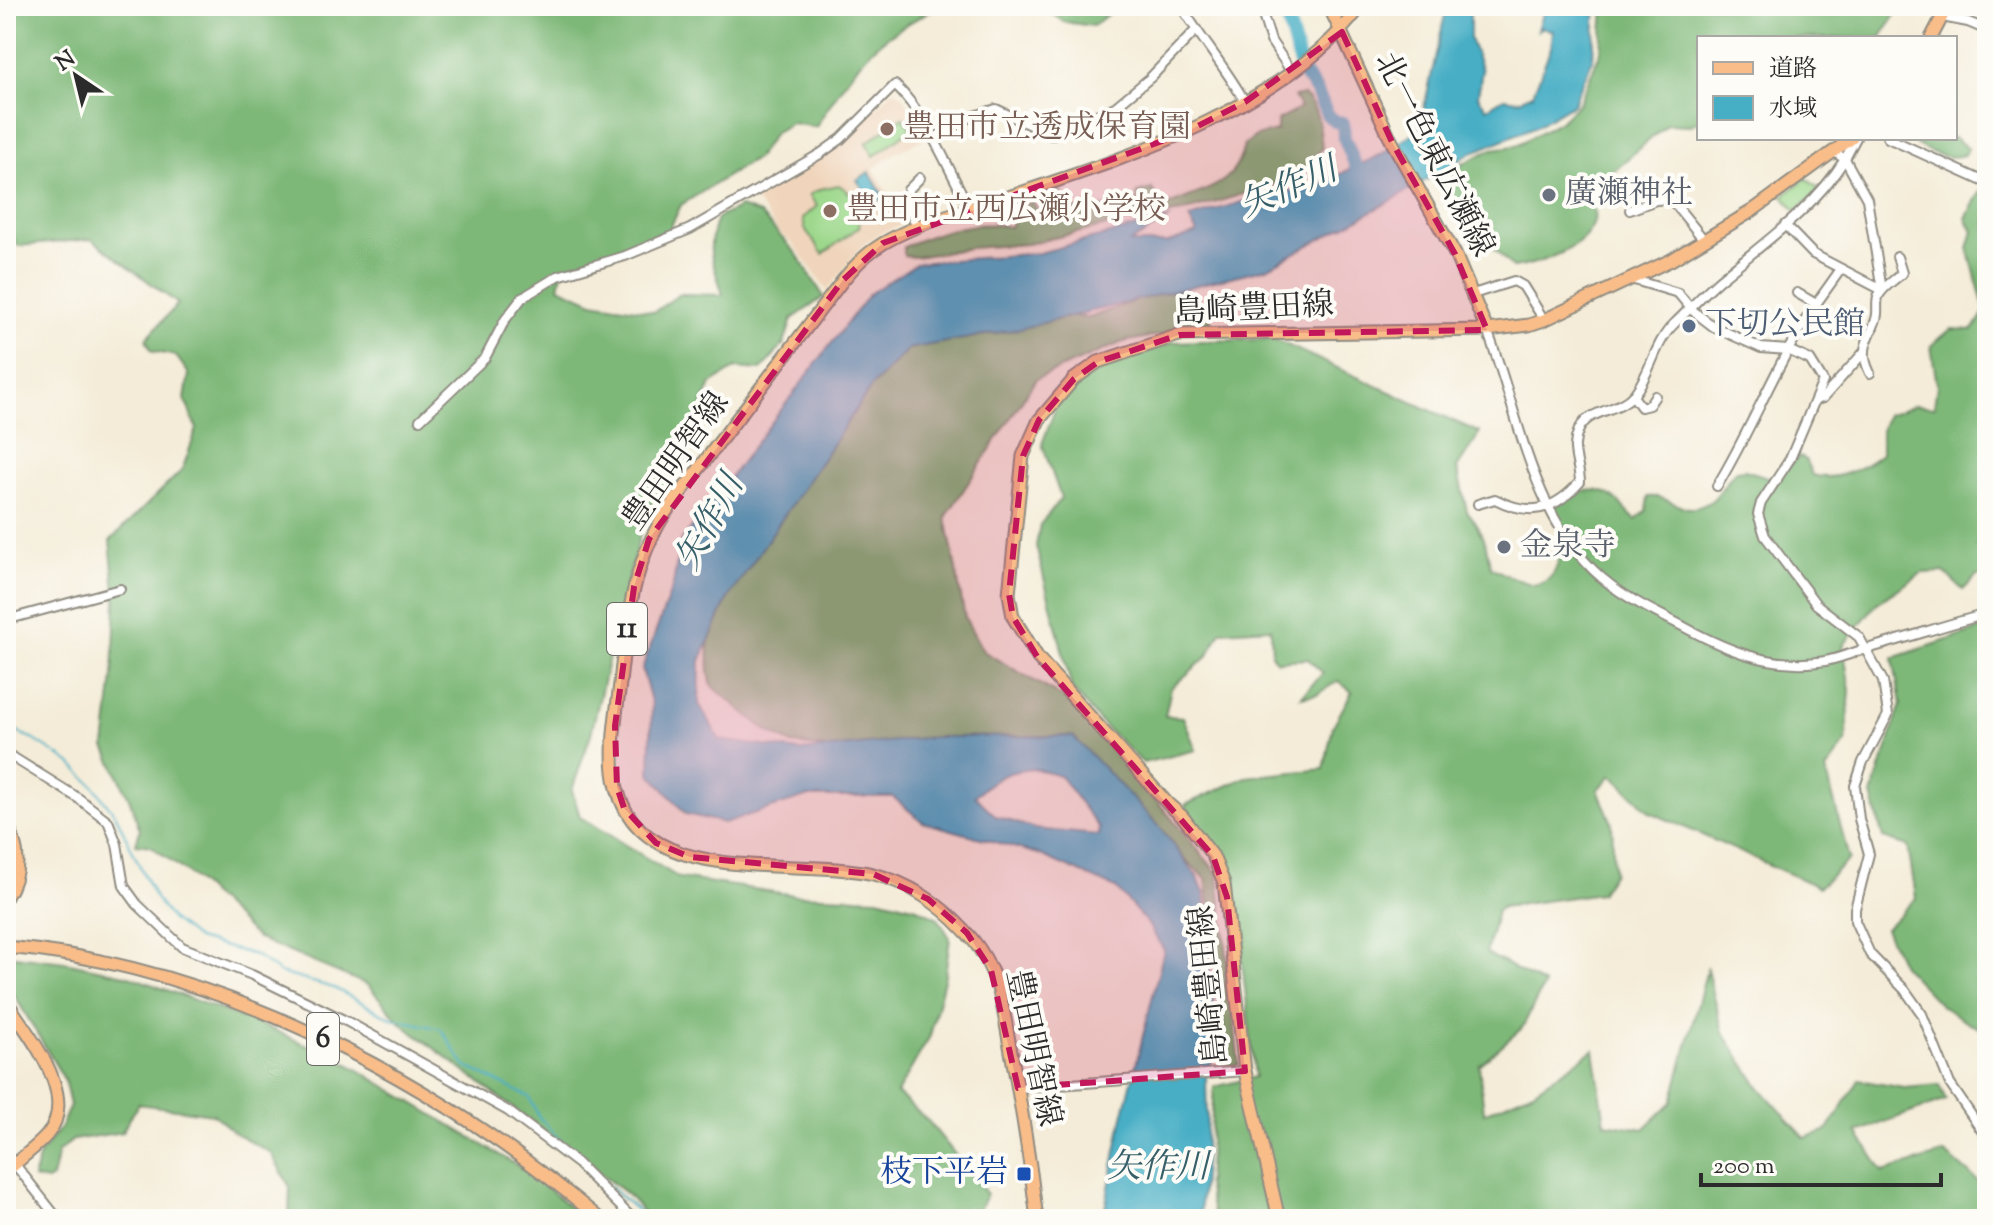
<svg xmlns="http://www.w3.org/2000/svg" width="1993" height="1225" font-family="'Sorts Mill Goudy','Noto Serif JP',serif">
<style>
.built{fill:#f0d5bc}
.green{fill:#9dd88c;stroke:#64825c;stroke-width:2}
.forest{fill:#7eb878;stroke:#547252;stroke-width:2}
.water{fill:#46aec5;stroke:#386c78;stroke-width:2;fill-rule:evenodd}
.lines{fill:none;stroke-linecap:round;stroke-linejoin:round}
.stream{stroke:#46aec5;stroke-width:2}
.river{stroke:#46aec5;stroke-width:14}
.minor-casing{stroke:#908c82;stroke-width:12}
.major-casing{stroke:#908c82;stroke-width:15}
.minor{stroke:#fff;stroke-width:8}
.major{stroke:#f9bd89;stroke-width:11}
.marked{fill:#c2185b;fill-opacity:0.2;stroke:#c2185b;stroke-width:6;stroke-dasharray:16 10;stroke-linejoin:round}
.education-dot{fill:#8d6e63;stroke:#fdfcf7;stroke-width:3}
.worship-dot{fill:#6b7280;stroke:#fdfcf7;stroke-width:3}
.service-dot{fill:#5c6f8a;stroke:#fdfcf7;stroke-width:3}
.transit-dot{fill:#1a4fb4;stroke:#fdfcf7;stroke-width:3}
.labels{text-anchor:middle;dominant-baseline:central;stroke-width:8;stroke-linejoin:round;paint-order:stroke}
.shield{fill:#fdfcf7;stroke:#6a6a68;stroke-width:2}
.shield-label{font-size:30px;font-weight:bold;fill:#2b2b2b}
.education-label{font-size:32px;fill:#785e54;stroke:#fdfcf7;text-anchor:start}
.street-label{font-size:32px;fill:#2b2b2b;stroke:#fdfcf7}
.worship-label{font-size:32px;fill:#5b616d;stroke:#fdfcf7;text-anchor:start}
.service-label{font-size:32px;fill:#4e5e75;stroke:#fdfcf7;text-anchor:start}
.transit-label{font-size:32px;fill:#164399;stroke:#fdfcf7;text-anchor:end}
.water-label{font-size:34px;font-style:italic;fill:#365f69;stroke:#fdfcf7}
</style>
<rect width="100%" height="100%" fill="#fdfcf7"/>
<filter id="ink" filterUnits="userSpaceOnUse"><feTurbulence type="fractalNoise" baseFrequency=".0125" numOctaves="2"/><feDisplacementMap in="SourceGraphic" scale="16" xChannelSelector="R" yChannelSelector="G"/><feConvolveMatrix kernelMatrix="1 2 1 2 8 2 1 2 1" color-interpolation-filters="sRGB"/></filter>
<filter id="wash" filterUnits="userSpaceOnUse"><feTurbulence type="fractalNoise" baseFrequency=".006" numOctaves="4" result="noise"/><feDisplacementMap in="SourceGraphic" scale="32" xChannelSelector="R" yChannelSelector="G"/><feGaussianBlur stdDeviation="1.8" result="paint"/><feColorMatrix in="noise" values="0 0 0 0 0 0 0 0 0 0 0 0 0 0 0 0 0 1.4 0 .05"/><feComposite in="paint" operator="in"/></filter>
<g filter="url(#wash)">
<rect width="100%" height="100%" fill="#f4ecd8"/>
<polygon class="built" points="893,90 902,95 928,137 897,152 874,168 862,149 891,198 902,225 878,234 861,247 827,291 794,245 779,232 753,197 852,133"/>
<g class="green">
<polygon points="903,117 911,129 874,156 866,143"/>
<polygon points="1806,178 1820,190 1796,211 1783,196"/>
<path d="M839,185C857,197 863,205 859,227L823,254L805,229L803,218L817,206L809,195L820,189Z"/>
</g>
<g class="forest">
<path d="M6,6H939C916,19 890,32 871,51C849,73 832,101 816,127L791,123L774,133L758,157L681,205L669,230L563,268L559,287L593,302L654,312L680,294L723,295C714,261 704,256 717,218L740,207L760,214L796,253L824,297L792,319L784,344L761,370L736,368L711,384L672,477L646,512L620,610L591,734L572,790L580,817L679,878L795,895L878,898L917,908L938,918L950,938L945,975L930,1036L897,1093L929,1122L987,1194L974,1219H649L627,1194L402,1024L368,985L258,939L190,875L151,846L136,844L140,830L129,798L105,747L113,676L116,601L110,541L182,470L197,429L185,400L189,374L176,356L152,351L146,339L178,304L92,239L18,246L6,226Z"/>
<polygon points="1041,6 1118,6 1093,26 1064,22"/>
<path d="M1604,6H1901L1880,38H1699V121L1691,125L1668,124L1612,172L1596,179L1590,189C1591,198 1596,212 1594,221C1587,249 1538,264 1513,268L1478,232L1460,223L1445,200L1447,181L1462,164L1492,149L1515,146L1559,122L1579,103L1601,51Z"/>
<path d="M1303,95C1319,107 1320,129 1322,148L1310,165L1287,181L1183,212L1147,217L1027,244L970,248L916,257L904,256V247C936,232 975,219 1010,227L1018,209L1032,201L1040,214L1055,216L1064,207L1053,189L1059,187L1069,206L1082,211L1137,201V193L1152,189L1160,200L1169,205C1203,189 1235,189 1244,145L1256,136L1277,131V121L1300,108L1294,97Z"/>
<path d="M1907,138H1954L1968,148L1964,155C1944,161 1923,150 1907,138Z"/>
<path d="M1981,190L1987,194V542L1976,545L1987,555V576H1977L1963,590L1944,572L1922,573L1876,604L1843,646L1850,690L1846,742L1826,770L1849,859L1819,887L1650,812L1612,775L1598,790L1612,823L1614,872L1600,893L1502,907L1497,911L1486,953L1544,985L1522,1028L1479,1065L1484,1113L1533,1091L1594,1050L1605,1123L1644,1129L1672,1102L1707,969L1723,1032L1759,1087L1805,1138L1828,1130L1859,1080L1904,1088L1939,1085L1946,1100L1857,1132L1883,1172L1945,1153L1985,1187L1987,1219H1214L1207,1184L1214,1087L1255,1077L1237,918L1229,878L1185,805L1246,777L1324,769L1333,726L1352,692L1338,681L1317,694L1301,697L1323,673L1308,659L1277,661L1272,656L1271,628L1221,631L1207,657L1171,688L1165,716L1183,717L1196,750L1143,763L1101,723L1072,689L1036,546L1040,525L1061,498L1042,444L1056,407L1091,375L1173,342L1274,339L1480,433L1457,468L1467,511L1484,538L1491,567C1500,572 1528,586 1538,584C1566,579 1564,526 1554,507C1569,493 1593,483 1613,497C1622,504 1628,514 1636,520L1646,511L1648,497C1672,494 1683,520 1711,501C1722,493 1726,478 1737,471L1745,470L1774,479L1799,457L1805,459L1812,475C1838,482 1861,469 1881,454V430L1887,415L1916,405L1934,407L1937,385L1931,346L1951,329L1973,330L1985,311L1968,248L1973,231L1966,218Z"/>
<polygon points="1181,290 1205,306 1213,325 1123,342 1036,379 946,517 965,618 983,651 1067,700 1092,723 1218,874 1239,1065 1227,1065 1206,879 1147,824 1078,746 854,751 792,744 767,731 712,686 709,673 708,627 849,408 914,334 1052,313 1089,318 1145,297"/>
<polygon points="1987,627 1987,1033 1941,1006 1902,965 1885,929 1916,898 1908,846 1883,838 1872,795 1901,704 1893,658"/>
<polygon points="6,955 65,962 129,976 267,1027 350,1065 528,1172 584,1219 289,1219 290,1187 271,1153 235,1133 213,1114 138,1104 122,1132 73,1140 58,1152 52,1178 47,1181 33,1178 41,1152 61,1127 70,1105 64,1079 6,981"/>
</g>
<g class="water">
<path d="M1447,6H1470V39L1482,70L1478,96L1487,108L1504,98L1519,100L1533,94L1551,47L1553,31L1542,27L1538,30L1545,6H1596L1593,59L1573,104L1536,126L1471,153L1393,200L1267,268L1019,329L908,349L872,386L727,600L700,661L699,704L720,740L800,751L933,737L1073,736L1160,827L1198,878L1205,896L1211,989L1220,1038L1206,1078L1207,1118L1200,1219H1103L1121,1125L1164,950L1147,923L1116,888L1038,854L923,822L893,797H806L724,823L686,814L650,773L652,705L642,669L673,585L680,543L869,294L917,263L1039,253L1170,218L1130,243H1168L1197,233L1189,218L1274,192L1307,190L1380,155L1419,130ZM1036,769L1060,776L1099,828L1098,835L1035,829L996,816L975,796C995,777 1008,770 1036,769Z"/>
<polygon points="869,172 884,197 873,204 857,180"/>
</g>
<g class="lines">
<g class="stream">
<polyline points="6,727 33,739 69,762 93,785 116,816 155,898 172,920 197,939 255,955 280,973 334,988 391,1018 441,1029 465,1066 529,1097 539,1117 574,1156"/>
<polyline points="582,1163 647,1219"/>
</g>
<polyline class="river" points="1284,6 1302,72 1316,90 1327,114 1334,121 1343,123 1344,137 1363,184"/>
</g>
</g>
<g filter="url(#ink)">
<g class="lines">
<defs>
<g id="minor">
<path d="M1181,6C1201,39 1226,68 1245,102"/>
<polyline points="1260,6 1271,41 1291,71"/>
<polyline points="1942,17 1968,22 1987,30"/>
<polyline points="1856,138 1845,159 1867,199 1882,290"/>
<polyline points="1888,138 1987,183"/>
<polyline points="933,139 966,119 996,109 1051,135 1115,107 1150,78 1196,30"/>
<polyline points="1630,210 1656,200 1671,199 1704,240"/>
<polyline points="1785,225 1813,254 1882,290"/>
<polyline points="917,228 905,198 908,190 920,178"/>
<polyline points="1631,279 1678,293 1692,310 1714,327 1761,348 1788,350 1810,360 1823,381 1790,459 1761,503 1758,514 1765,536 1816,604 1859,637 1883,681 1888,715 1863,762 1855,786 1859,819 1869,854 1855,909 1855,921 1870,954 1905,990 1922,1014 1950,1084 1987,1138"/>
<polyline points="1473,294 1514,281 1523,286 1544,320"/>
<polyline points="1816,304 1841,269"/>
<path d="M1487,330C1521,417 1532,527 1612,586C1634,603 1662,615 1686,628C1727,650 1770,668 1818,662C1832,661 1846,655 1859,651C1902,640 1944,625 1987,614"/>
<path d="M1870,373C1858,349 1869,341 1876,319C1879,311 1875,302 1879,295C1884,286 1895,280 1902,273L1897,257"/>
<polyline points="1633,396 1641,407 1649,405 1655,396"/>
<polyline points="1816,400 1823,398 1865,351"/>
<path d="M420,420L485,358L505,320L522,298L558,276L625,256L690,229L820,154L841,139L895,85C927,115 949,171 970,209"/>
<path d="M1717,486C1753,427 1777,361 1816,304L1797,293"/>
<path d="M1478,504L1495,499C1530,517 1554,511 1580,482C1580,470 1574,456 1575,445C1579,404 1614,418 1635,393C1651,372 1655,342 1674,324C1689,310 1703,294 1718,281C1763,243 1814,209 1845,159L1834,152"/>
<polyline points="6,620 120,589"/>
<polyline points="6,753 78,798 108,821 117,844 124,886 137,904 182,947 252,975 348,1022 508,1111 578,1164 633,1219"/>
<polyline points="1018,1088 1245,1071"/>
<polyline points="6,1153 58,1219"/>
</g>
<g id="major">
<polyline points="1329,6 1392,142 1455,254 1487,330"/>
<polyline points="1931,38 1942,17 1943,6"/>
<path d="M6,824C20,848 21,873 6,897"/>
<path d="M6,947C220,965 438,1082 600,1219"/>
<path d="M6,1000C27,1035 81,1095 47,1135C38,1146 24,1155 14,1165"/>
<path d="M1037,1219C1030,1161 1021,1103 1010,1046C1005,1021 1002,993 991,970C985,956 975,941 964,930C940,904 908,882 873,874C796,856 642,890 617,788C609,758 615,722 619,692C626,628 631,562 669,508L843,280C852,269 862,258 873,250C909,224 966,210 1008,197C1126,158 1284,109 1361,6"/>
<polyline points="1279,1219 1245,1071 1224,883 1213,856 1183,817 1168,804 1038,658 1013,617 1009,594 1023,456 1039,420 1074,379 1098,362 1179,335 1487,330 1529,325 1544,320 1671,260 1752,211 1852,138"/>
</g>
</defs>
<use href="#minor" class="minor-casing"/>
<use href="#major" class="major-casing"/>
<use href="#minor" class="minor"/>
<use href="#major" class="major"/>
</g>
</g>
<path class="marked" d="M1342,32L1392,142L1455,254L1487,330L1179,335L1098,362L1074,379L1039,420L1023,456L1009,594L1013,617L1038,658L1213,856L1227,897L1245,1071L1018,1088L991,970L967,933L928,899L873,874L690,857L656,843L624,808L617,787L615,726L634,587L649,539L843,280L883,243L1184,133L1245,102Z"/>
<g class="education-dot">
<circle cx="887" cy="129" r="8"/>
<circle cx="830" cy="211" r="8"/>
</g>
<g class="worship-dot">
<circle cx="1549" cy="195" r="8"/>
<circle cx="1504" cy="547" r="8"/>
</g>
<circle class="service-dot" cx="1689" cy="326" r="8"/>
<rect class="transit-dot" x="1016" y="1166" width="16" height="16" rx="4"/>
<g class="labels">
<g class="shield">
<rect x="607" y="603" width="40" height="52" rx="6"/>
<rect x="307" y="1013" width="32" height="52" rx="6"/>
</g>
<g class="shield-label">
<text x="627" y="629">11</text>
<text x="323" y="1039">6</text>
</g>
<g class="education-label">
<text x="903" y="129">豊田市立透成保育園</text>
<text x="846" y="211">豊田市立西広瀬小学校</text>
</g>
<g class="street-label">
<text transform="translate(1433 155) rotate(63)">北一色東広瀬線</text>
<text transform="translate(1254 310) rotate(-3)">島崎豊田線</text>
<text transform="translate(677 462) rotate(-55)">豊田明智線</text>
<text transform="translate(1210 985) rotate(-96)">島崎豊田線</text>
<text transform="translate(1032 1048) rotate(78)">豊田明智線</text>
</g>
<g class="worship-label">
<text x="1565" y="195">廣瀬神社</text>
<text x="1520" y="547">金泉寺</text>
</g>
<g class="service-label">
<text x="1705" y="326">下切公民館</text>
</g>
<g class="transit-label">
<text x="1008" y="1174">枝下平岩</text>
</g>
<g class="water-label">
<text transform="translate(1289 189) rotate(-23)">矢作川</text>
<text transform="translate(711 523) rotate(-61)">矢作川</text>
<text x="1158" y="1168">矢作川</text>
</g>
</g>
<rect width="1993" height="1225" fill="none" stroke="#fdfcf7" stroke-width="32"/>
<rect x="1697" y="36" width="260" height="104" fill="#fdfcf7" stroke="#a9a8a5" stroke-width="2"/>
<rect x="1713" y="62" width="40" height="12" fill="#f9bd89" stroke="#a9a8a5" stroke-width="2"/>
<text x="1769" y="76" font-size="24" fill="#2b2b2b">道路</text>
<rect x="1713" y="96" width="40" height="24" fill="#46aec5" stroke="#a9a8a5" stroke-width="2"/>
<text x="1769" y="116" font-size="24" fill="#2b2b2b">水域</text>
<g transform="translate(76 76) rotate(325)" stroke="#fdfcf7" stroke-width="6" paint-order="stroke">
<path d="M0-6L14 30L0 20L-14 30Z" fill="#2b2b2b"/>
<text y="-12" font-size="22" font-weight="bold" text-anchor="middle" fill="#2b2b2b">N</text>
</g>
<path d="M1701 1173v12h240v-12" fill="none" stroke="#2b2b2b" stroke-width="4"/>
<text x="1713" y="1173" font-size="24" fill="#2b2b2b" stroke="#fdfcf7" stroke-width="6" paint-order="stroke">200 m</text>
</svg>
